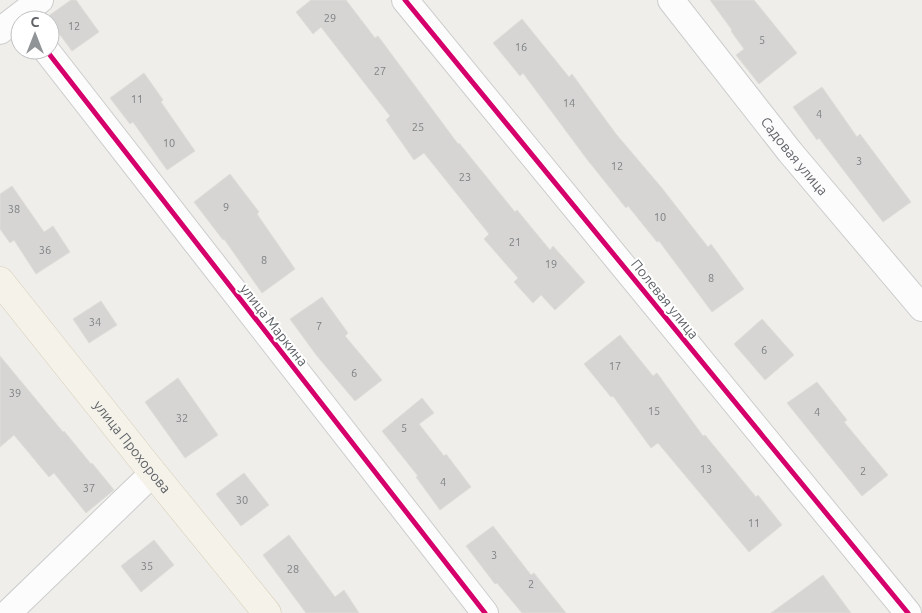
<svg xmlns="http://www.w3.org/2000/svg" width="922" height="613" font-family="Ubuntu,sans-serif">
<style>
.building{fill:#d6d5d3;stroke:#deddd9}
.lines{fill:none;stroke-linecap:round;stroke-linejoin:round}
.minor-casing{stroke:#cbcccc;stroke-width:28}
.major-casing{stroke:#d7ceb8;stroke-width:29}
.minor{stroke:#fdfcfc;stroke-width:26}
.major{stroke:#f4f2e9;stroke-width:28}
.cycleway-casing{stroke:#fff;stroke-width:8}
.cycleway{stroke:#d6006c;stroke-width:5}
.labels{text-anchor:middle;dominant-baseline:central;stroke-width:4;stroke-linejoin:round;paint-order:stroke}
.number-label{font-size:11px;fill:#7e8184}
.street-label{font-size:14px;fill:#5f6368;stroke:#fff}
</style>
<rect width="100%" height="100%" fill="#efeeea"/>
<g class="building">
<polygon points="71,0 76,0 99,32 72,51 47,17"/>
<polygon points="311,0 346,0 375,38 378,36 458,144 459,143 515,212 517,210 550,250 553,246 585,282 555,310 541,295 533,303 514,282 518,278 484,239 489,234 424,153 414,160 386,120 390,116 321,27 313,34 296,12"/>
<polygon points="710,0 754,0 797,53 759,84 736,55 744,49 731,31 732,30"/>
<polygon points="522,19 569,77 572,74 616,134 661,187 708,247 711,244 744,289 712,312 659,241 657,242 628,206 626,208 586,158 523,73 520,76 493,43"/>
<polygon points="144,73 163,100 161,102 195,151 167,170 133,122 130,124 110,98"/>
<polygon points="822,87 857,137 860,134 911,202 883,222 819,138 817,140 793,107"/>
<polygon points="230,174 259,212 257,214 295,269 262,293 224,239 223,240 194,202"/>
<polygon points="12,186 44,232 53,226 70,252 36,274 14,240 10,243 0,229 0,194"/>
<polygon points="322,297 348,333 345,336 382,380 355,401 317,356 290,319"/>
<polygon points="101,301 117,325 89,343 73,319"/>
<polygon points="762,319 794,355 765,380 734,344"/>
<polygon points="620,335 653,376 657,373 703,436 705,435 756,497 758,495 782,525 749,552 658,443 651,448 613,396 611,397 584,364"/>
<polygon points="0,356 63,432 64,431 91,464 92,463 114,490 86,513 54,473 49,477 14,435 0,447"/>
<polygon points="178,378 218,435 185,458 145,402"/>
<polygon points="817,382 847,420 844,422 888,475 862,496 787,403"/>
<polygon points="422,398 434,413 419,424 444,456 446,454 471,487 440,510 416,477 418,476 382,431"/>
<polygon points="244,473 269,505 241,526 216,494"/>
<polygon points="493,526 531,575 534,573 566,613 522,613 497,583 495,584 466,546"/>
<polygon points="289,535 335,597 344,590 359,613 306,613 263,555"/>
<polygon points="154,540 174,565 141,592 121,566"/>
<polygon points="823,575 851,613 771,613"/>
</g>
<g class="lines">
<defs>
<g id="minor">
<polyline points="405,0 908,613"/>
<path id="s1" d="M671,0L790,152L922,308"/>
<polyline points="0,31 40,0"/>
<polyline points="46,50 485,613"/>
<polyline points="8,613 153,473"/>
</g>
<g id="major">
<path id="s2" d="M0,281L153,473L267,613"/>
</g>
</defs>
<use href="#minor" class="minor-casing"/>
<use href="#major" class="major-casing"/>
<use href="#minor" class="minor"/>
<use href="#major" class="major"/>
<defs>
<g id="cycleway">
<polyline points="405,0 908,613"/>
<polyline points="46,50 485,613"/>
</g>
</defs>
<use href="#cycleway" class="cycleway-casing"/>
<use href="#cycleway" class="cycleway"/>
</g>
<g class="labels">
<g class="number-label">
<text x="330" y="18">29</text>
<text x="74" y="26">12</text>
<text x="762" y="40">5</text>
<text x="521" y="47">16</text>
<text x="380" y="71">27</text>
<text x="137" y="99">11</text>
<text x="569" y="103">14</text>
<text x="819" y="114">4</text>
<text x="418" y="127">25</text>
<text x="169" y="143">10</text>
<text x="859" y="161">3</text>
<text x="617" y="166">12</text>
<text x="465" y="177">23</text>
<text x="226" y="207">9</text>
<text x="14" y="209">38</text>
<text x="660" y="217">10</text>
<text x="515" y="242">21</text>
<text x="45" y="250">36</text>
<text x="264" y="260">8</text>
<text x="551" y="264">19</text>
<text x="711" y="278">8</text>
<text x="95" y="322">34</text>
<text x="319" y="326">7</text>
<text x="764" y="350">6</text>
<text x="615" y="366">17</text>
<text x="354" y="373">6</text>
<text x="15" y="393">39</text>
<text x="654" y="411">15</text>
<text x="817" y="412">4</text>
<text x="182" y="418">32</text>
<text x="404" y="428">5</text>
<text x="706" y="469">13</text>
<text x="863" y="471">2</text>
<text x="443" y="482">4</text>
<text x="89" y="488">37</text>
<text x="242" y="500">30</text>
<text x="754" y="523">11</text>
<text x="494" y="555">3</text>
<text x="147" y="566">35</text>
<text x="293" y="569">28</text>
<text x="531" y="584">2</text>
</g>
<g class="street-label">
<text stroke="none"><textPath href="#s1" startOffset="199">Садовая улица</textPath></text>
<text transform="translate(665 299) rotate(51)">Полевая улица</text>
<text transform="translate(274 325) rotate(52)">улица Маркина</text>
<text stroke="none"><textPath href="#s2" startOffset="212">улица Прохорова</textPath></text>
</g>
</g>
<g transform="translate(35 35)"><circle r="24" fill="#ffffff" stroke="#bfc1c3"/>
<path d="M0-4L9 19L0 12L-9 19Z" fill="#919496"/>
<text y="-8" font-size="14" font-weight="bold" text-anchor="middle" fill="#5f6368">С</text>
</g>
</svg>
